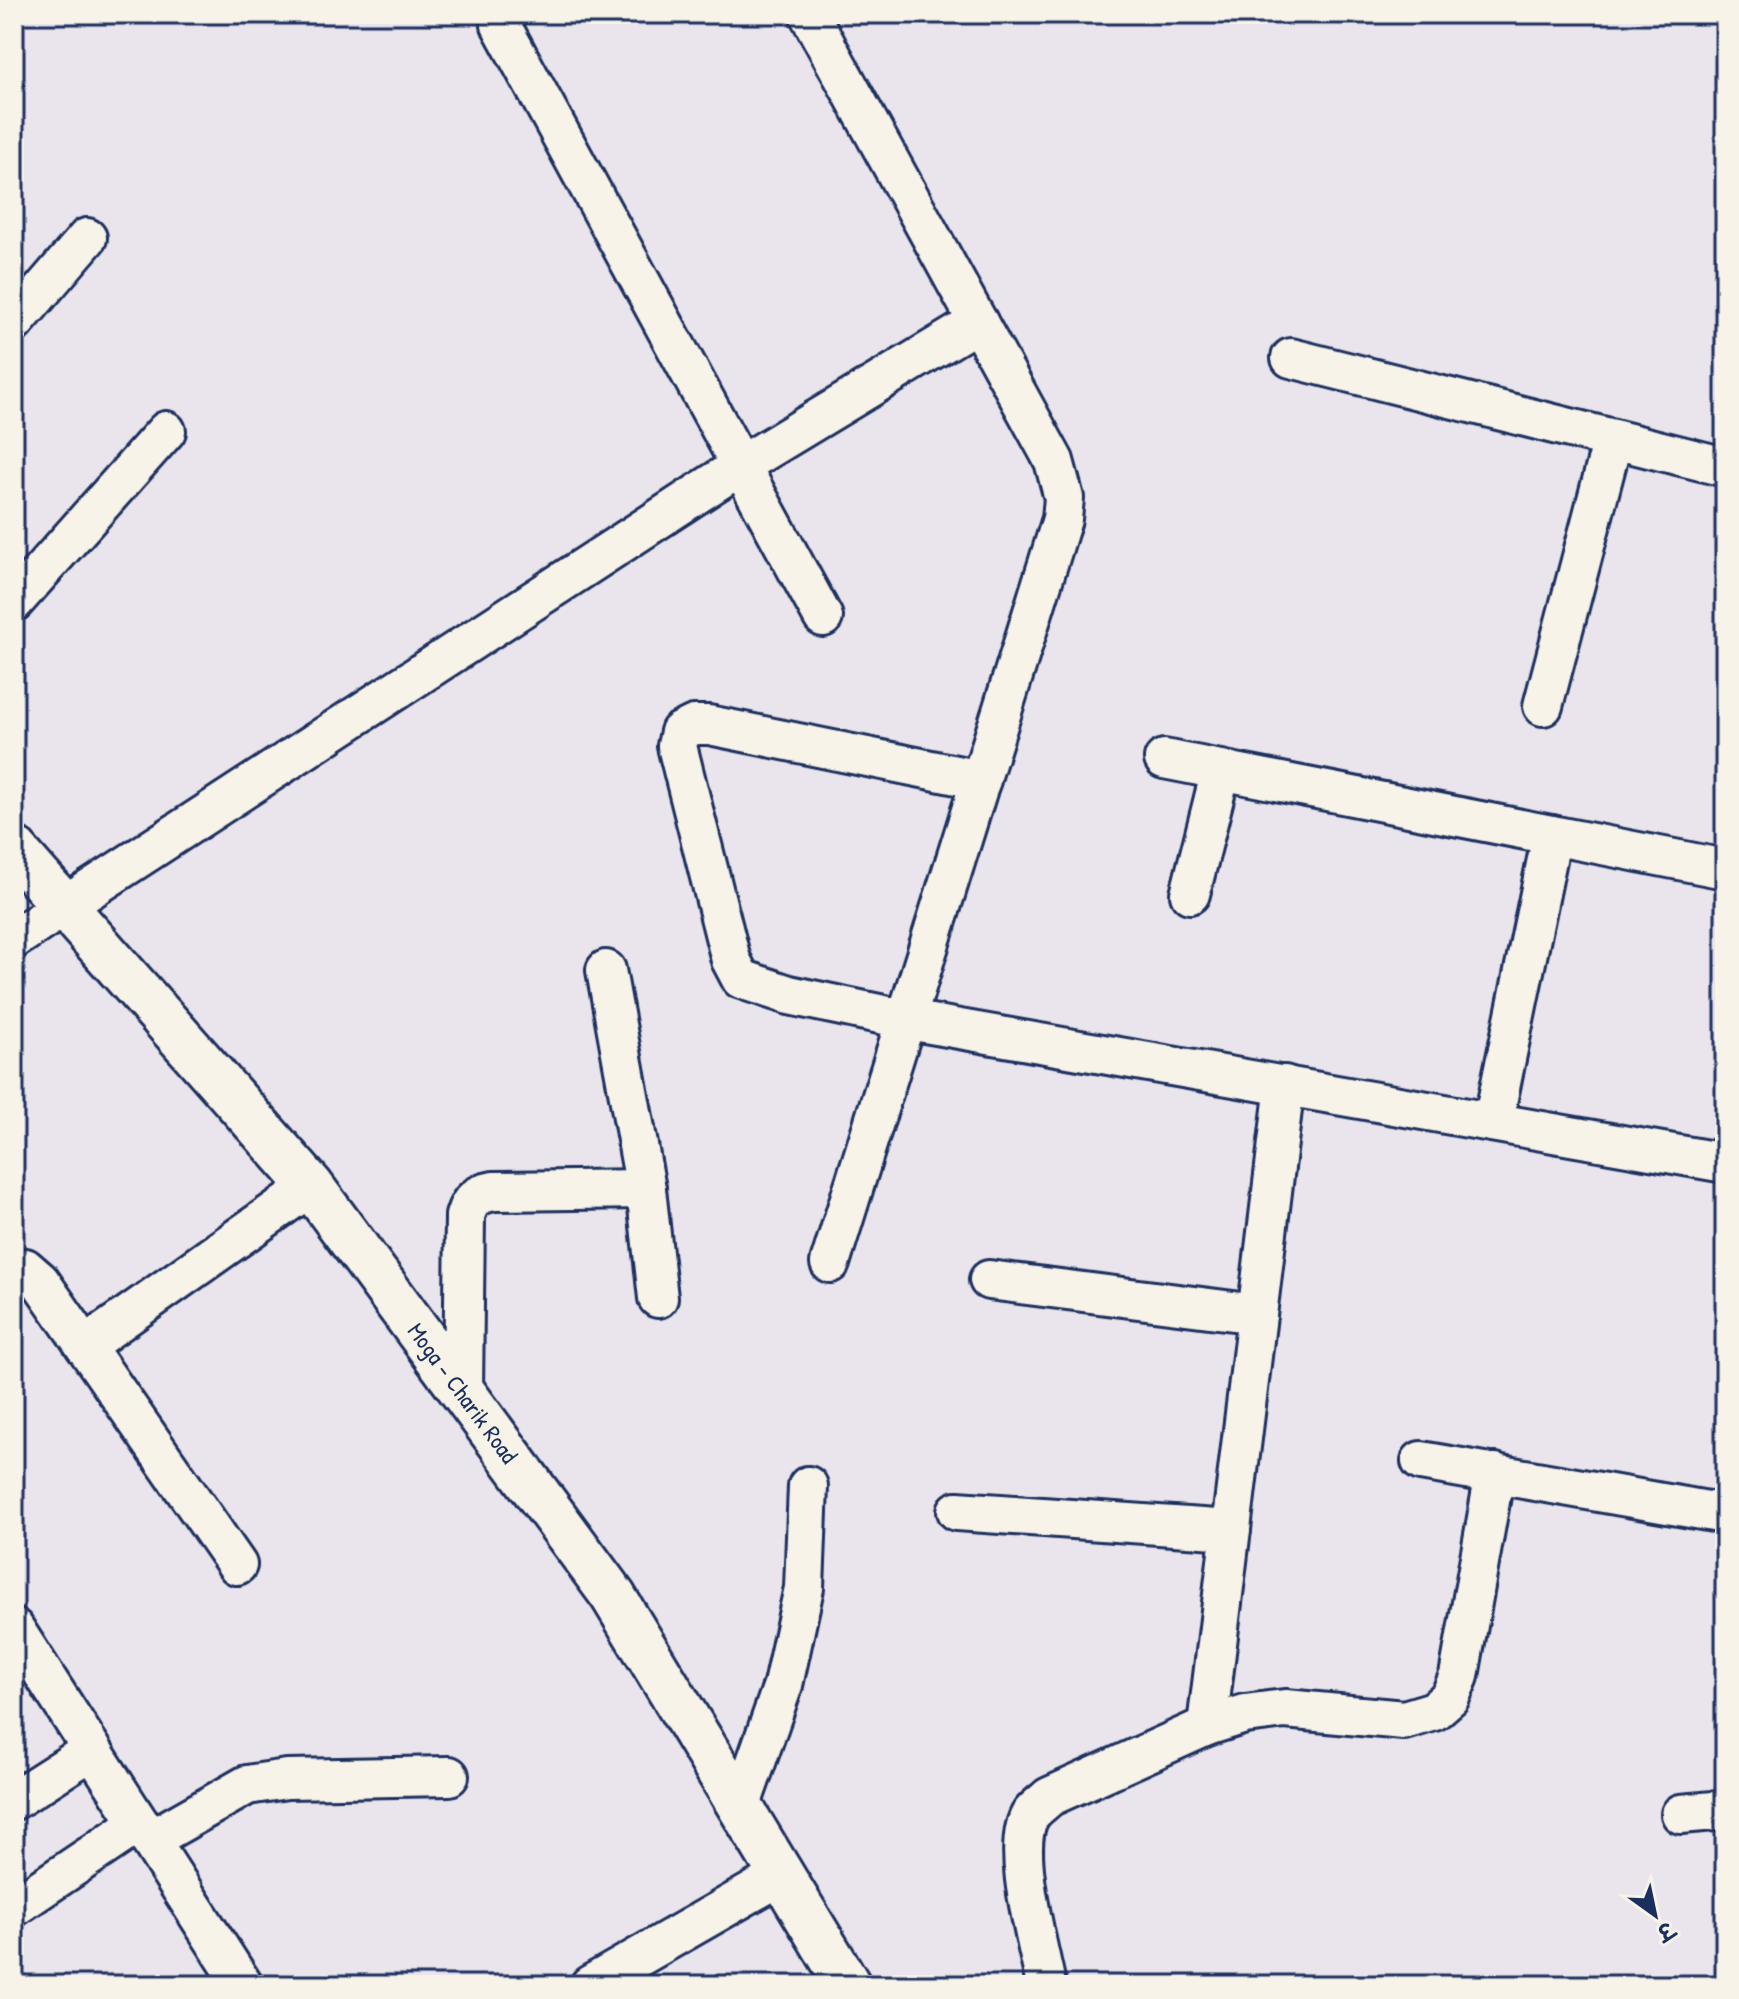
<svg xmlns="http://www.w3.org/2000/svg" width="1739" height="1999" font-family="'Patrick Hand','Playpen Sans Deva',sans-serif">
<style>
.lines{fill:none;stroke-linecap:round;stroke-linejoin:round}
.minor-casing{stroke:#1b2f5e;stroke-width:44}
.tertiary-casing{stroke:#1b2f5e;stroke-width:50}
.minor{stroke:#f7f3e8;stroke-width:38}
.tertiary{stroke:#f7f3e8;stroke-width:44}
.labels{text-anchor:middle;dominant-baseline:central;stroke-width:8;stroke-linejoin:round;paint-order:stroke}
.street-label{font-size:24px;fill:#1b2f5e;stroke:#f7f3e8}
</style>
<rect width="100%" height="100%" fill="#eae5ec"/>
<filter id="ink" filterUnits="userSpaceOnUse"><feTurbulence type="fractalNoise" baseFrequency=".0125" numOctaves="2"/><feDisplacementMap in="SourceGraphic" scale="16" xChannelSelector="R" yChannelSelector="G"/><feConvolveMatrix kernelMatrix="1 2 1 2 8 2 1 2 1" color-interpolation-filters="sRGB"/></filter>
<g filter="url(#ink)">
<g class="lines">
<defs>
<g id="minor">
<polyline points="809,14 1054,461 1064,498 1062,519 830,1263"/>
<polyline points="501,25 823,617"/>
<polyline points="14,323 87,238"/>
<polyline points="1291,358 1725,467"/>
<polyline points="14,602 166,431"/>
<polyline points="1543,706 1613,439"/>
<polyline points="1164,759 1725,869"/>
<polyline points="981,780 709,725 694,725 680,732 677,746 731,960 741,979 789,995 908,1020 1725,1163"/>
<polyline points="1190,894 1221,770"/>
<polyline points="14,939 740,466 978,322"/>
<polyline points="606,970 646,1189 658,1298"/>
<polyline points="1493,1122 1552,835"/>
<polyline points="14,1268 25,1268 40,1281 237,1565"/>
<polyline points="989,1280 1257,1314"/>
<polyline points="85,1346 311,1186"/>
<path d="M463,1392L465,1216C470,1199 477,1194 494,1191L646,1189"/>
<polyline points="1421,1461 1725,1514"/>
<polyline points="957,1511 1231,1530"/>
<polyline points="14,1628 243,1985"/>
<polyline points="1207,1726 1285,1085"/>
<polyline points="14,1800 92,1750"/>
<polyline points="741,1805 783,1685 804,1588 808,1486"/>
<polyline points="1681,1814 1725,1810"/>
<polyline points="150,1840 247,1785 287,1779 449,1776"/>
<polyline points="14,1907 139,1823"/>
<polyline points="590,1985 782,1875"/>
<path d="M1046,1985C1039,1947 1009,1846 1031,1814C1035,1808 1043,1803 1049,1797L1207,1726L1245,1714L1285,1709L1404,1720L1434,1711L1450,1697L1459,1676L1495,1473"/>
</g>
<g id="tertiary">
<path id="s1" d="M14,849L311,1186L613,1596L848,1985"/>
</g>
</defs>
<use href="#minor" class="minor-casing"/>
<use href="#tertiary" class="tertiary-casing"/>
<use href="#minor" class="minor"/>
<use href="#tertiary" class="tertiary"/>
</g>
</g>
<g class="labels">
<g class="street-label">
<text stroke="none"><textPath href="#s1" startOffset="706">Moga - Charik Road</textPath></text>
</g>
</g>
<rect width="1739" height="1999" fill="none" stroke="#f7f3e8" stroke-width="48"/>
<rect x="24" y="24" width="1691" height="1951" fill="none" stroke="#1b2f5e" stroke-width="3" filter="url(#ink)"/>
<g transform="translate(1655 1915) rotate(147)" stroke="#f7f3e8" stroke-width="6" paint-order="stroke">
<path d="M0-6L14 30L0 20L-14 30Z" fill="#1b2f5e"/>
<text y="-12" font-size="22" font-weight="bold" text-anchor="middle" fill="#1b2f5e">उ</text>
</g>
</svg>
